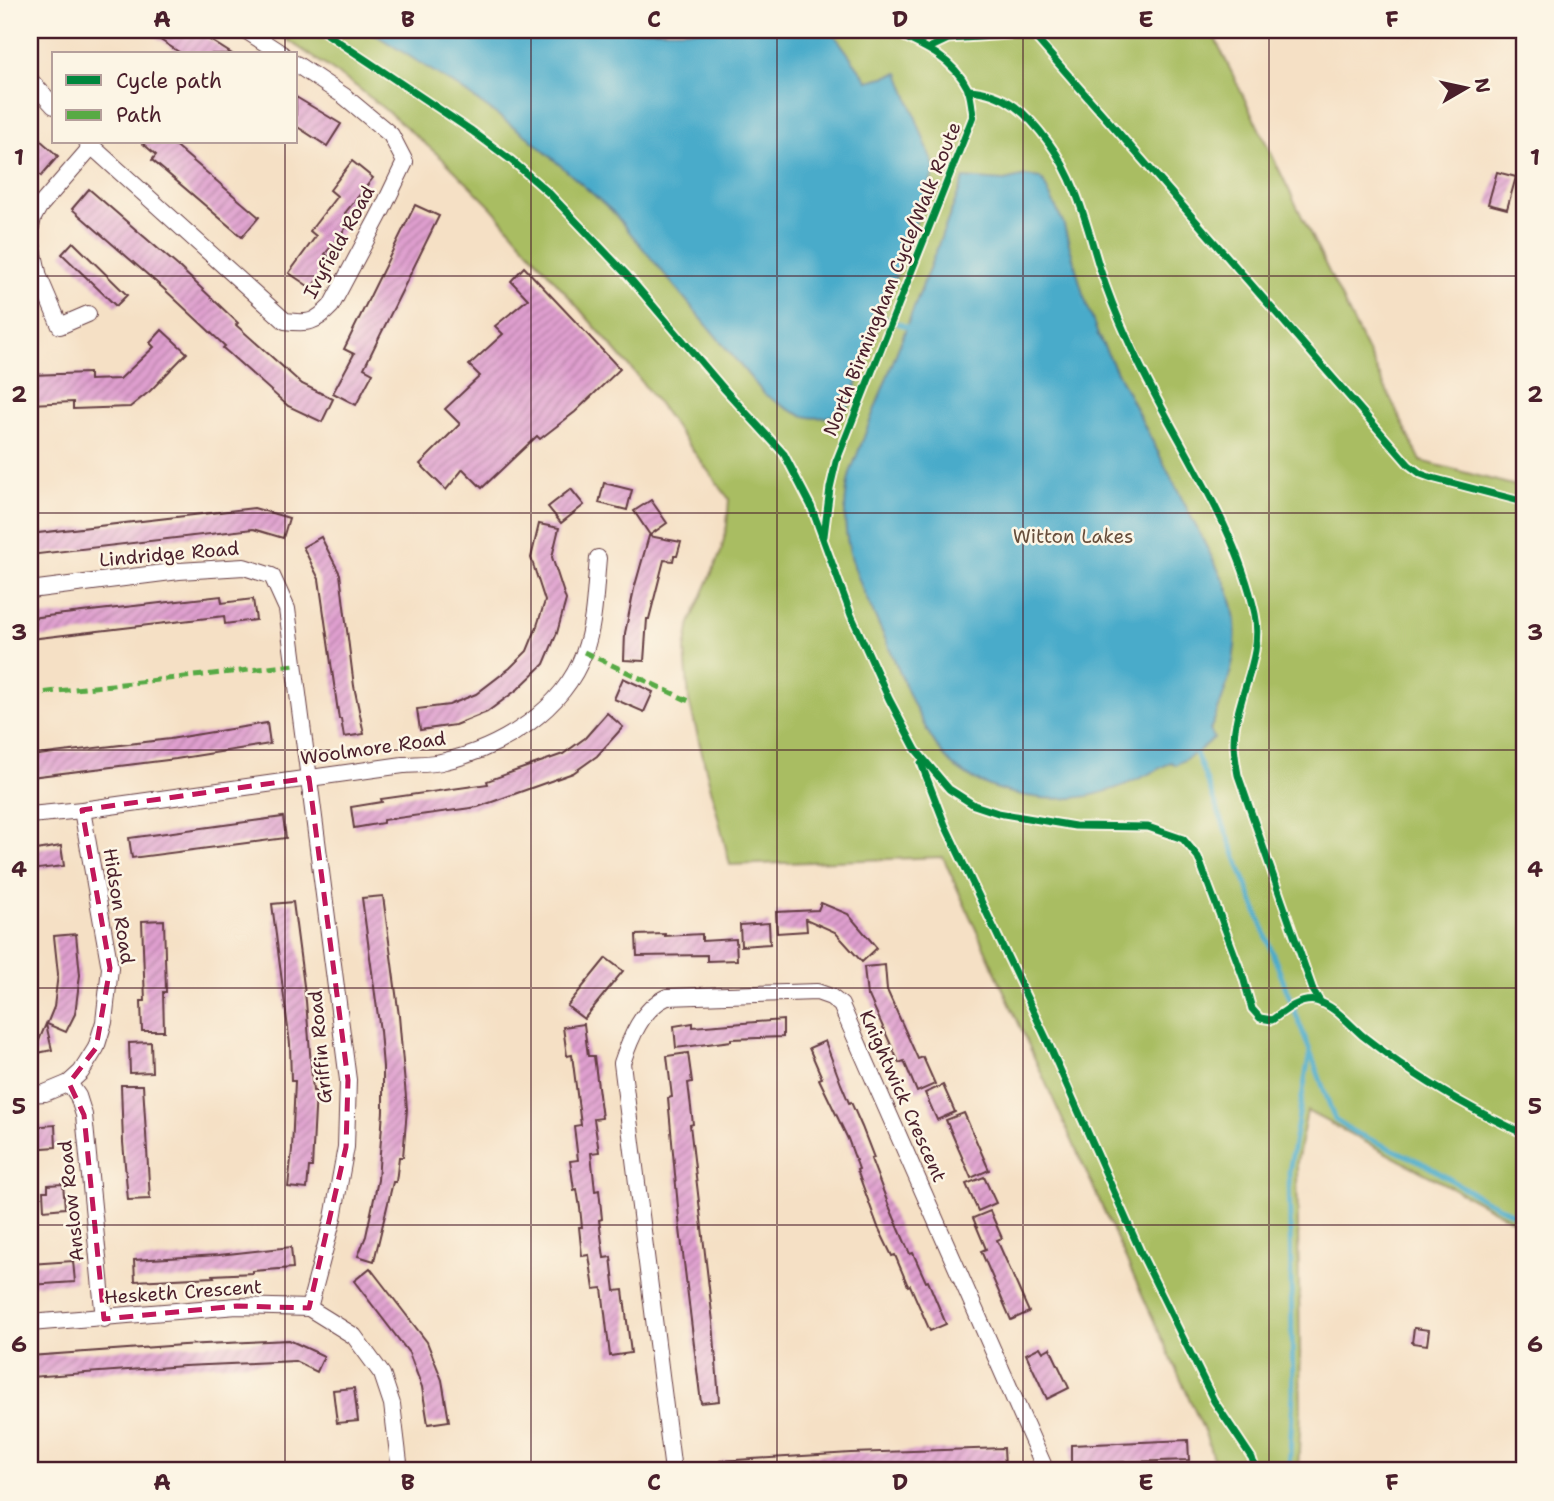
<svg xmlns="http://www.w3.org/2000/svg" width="1554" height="1501" font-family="'Shantell Sans',sans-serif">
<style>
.park{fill:#a9bd62;stroke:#7a6e46;stroke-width:2}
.water{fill:#4aabca;stroke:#4a657a;stroke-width:2}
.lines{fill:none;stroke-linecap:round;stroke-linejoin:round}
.stream{stroke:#4aabca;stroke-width:5}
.building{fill:url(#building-hatch)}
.minor-casing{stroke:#643c42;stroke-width:18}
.minor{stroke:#fff;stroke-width:16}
.quiet{stroke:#57aa44;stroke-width:5;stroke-dasharray:10 5;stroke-linecap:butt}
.cycleway-casing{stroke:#fcf5e5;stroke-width:11}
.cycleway{stroke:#00873e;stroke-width:7}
.marked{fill:none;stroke:#c2185b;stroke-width:5;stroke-dasharray:14 9;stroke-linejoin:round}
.grid{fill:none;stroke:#4a1f2b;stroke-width:2;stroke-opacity:0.55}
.labels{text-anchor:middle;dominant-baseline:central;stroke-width:5;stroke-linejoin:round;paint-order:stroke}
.street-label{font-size:19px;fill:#4a1f2b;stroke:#fcf5e5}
.park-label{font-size:19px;fill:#664e3c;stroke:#fcf5e5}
.neatline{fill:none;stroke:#4a1f2b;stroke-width:2.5}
.grid-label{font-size:23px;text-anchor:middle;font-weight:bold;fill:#4a1f2b}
</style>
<defs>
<pattern id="building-hatch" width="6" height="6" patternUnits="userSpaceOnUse" patternTransform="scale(1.75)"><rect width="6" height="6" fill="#df9fcf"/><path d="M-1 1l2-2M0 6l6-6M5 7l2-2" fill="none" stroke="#b781a8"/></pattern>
</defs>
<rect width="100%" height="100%" fill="#fcf5e5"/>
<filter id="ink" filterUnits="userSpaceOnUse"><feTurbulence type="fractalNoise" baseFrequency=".0143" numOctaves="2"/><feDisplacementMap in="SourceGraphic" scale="14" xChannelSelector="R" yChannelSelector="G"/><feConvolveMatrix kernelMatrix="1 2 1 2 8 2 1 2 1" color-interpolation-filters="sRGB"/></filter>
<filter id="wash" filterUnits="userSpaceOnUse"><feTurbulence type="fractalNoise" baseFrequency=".00686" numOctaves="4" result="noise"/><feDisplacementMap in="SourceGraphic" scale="28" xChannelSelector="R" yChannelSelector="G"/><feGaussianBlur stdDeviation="1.57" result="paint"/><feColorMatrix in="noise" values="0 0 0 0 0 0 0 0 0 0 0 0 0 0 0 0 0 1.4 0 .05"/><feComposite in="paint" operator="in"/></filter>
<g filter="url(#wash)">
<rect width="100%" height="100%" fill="#f5e0c5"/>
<polygon class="park" points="273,30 1211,30 1421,461 1524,488 1524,1226 1307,1111 1297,1162 1301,1411 1298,1471 1217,1471 1205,1433 943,857 730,865 689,701 685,650 690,623 721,552 727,525 729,499 635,373 491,207 444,160 393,116 357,87"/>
<g class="water">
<path d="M368,30H831L868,81L899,73L935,169L848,408C815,429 793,413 764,394L612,211L528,137L461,89Z"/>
<path d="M1026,176L1040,178L1043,181L1063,222L1083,294L1098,335L1226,585C1247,635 1230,683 1210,730L1214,738L1196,753L1175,765L1171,762C1112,796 1064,810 998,789C977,782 958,773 944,756C917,721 902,676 884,636C858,579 834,538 850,473L964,178L1004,181Z"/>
</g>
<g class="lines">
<g class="stream">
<polyline points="883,317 907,327"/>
<polyline points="1196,753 1310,1051 1289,1172 1293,1393 1289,1471"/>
<polyline points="1311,1054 1335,1120 1354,1132 1421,1162 1483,1199 1524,1219"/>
</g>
</g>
<g id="blocks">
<g class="building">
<polygon points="145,30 194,30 232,54 182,54"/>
<polygon points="296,97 341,124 327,146 296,126"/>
<polygon points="30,131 58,156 41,176 30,166"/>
<polygon points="141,142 171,142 259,217 242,237 152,160 156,155"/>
<polygon points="352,161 373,178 345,213 353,219 325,254 332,259 311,288 289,273 316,236 310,231 337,196 330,190"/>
<polygon points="1497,172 1516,177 1507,209 1488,204"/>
<polygon points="89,189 178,266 238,323 236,325 302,384 333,399 322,422 288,406 223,348 225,346 164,289 72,209"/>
<polygon points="415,205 439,216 364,368 373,373 356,405 333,393 354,354 344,349"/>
<polygon points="73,242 127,295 116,306 62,254"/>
<polygon points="524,267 620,369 575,412 540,439 537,436 482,488 463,469 446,490 420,464 460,424 445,409 480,376 469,365 503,334 495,326 528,299 511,281"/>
<polygon points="162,330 187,353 150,391 130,407 73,409 73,402 30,404 30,375 89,373 89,380 120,379 154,347 150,343"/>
<polygon points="604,483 632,490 627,510 599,503"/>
<polygon points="571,489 584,505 561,523 548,507"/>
<polygon points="651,500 667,523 650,535 634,511"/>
<polygon points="254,508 289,518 283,538 253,529 30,555 30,534"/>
<polygon points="539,524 559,528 552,557 566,600 557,633 544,664 518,689 487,712 455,725 420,730 417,709 449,705 476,694 510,668 527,651 536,629 545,601 531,558"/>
<polygon points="649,536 681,542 677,556 674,556 673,561 664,560 649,619 647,619 644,661 624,660 625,633 634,589"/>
<polygon points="321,537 340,574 354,686 364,734 344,737 341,719 339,719 319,579 303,547"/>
<polygon points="221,596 222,603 253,599 256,620 225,624 224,616 30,639 30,618"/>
<polygon points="623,678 653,692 644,712 614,699"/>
<polygon points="607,713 623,727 597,756 573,773 478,807 383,820 383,823 354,828 351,807 382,802 381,799 488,784 487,781 563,754 585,738"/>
<polygon points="267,723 270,744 176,759 30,777 30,756 170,739"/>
<polygon points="283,817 286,838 132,858 129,838"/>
<polygon points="61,846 64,866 30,870 30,851"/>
<polygon points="383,896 399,1016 407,1109 403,1157 399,1157 396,1182 393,1182 374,1261 358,1256 366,1236 378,1180 383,1111 383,1067 380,1031 362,898"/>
<polygon points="293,902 306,1001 313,1091 316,1091 312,1167 309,1167 307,1189 288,1187 292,1150 295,1081 291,1081 290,1044 272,904"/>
<polygon points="821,903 848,914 877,948 862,962 835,932 806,919 807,931 777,933 776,912 818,910"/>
<polygon points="164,920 166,992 163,992 164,1031 142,1031 141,1001 145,1001 142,921"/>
<polygon points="769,923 770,944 741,946 740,925"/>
<polygon points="76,934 80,975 75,1014 66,1032 47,1024 54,1007 58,974 54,936"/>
<polygon points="665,934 665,936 702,934 702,941 736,939 737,960 707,961 707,955 637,956 636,935"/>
<polygon points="606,958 623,971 584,1019 567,1006"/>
<polygon points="885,965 887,990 918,1059 923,1057 935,1084 917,1092 904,1061 899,1063 869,996 867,996 864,967"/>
<polygon points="783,1020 783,1037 731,1039 731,1041 676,1048 674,1026 693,1023 693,1027"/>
<polygon points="46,1024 52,1050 33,1054"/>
<polygon points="584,1024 588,1056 594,1056 602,1118 594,1119 599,1152 591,1153 595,1191 599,1190 602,1219 599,1220 604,1258 611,1257 615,1291 623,1290 631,1353 610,1356 602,1288 594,1289 589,1255 582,1256 579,1227 582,1227 580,1208 577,1189 574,1190 570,1161 578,1160 574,1126 581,1125 572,1055 567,1056 563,1027"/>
<polygon points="825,1041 841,1084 849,1103 851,1102 862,1127 874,1158 871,1159 889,1206 910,1254 913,1253 926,1282 928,1281 946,1324 930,1331 910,1285 908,1286 895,1255 892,1256 878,1227 857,1170 859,1169 848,1139 819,1079 822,1078 809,1048"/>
<polygon points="151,1042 152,1072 130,1073 129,1043"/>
<polygon points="688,1053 692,1082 688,1083 693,1124 690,1125 713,1322 719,1401 701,1403 680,1229 668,1098 672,1097 667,1056"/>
<polygon points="121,1085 143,1085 150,1199 128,1200 123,1142"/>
<polygon points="943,1085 955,1112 937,1120 925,1093"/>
<polygon points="964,1113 989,1170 971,1178 946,1120"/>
<polygon points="55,1125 56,1147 30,1149 30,1127"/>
<polygon points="984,1177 996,1203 978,1211 966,1184"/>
<polygon points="63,1184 65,1208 44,1210 43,1191 48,1191 48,1185"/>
<polygon points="990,1211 1002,1238 997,1240 1029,1312 1011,1320 981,1251 986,1249 973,1218"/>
<polygon points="291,1247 293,1268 253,1271 253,1273 213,1275 214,1277 135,1281 134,1260 219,1255"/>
<polygon points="73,1261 75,1282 30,1285 30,1264"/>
<polygon points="370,1268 427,1342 442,1380 449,1421 428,1424 422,1387 409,1353 354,1281"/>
<polygon points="1414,1328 1429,1330 1427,1345 1412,1343"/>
<polygon points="289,1340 324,1356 317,1372 295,1361 184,1366 30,1377 30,1356 183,1345"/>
<polygon points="1040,1347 1043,1352 1050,1348 1069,1388 1047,1399 1026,1354"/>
<polygon points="354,1388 358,1421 337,1423 333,1390"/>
<polygon points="1188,1440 1189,1460 1071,1464 1071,1445"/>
<polygon points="1004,1448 1005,1467 882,1471 721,1471 720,1461 851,1453"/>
</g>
</g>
</g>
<g filter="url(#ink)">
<use href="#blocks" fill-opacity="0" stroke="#643c42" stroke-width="2"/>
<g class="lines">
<defs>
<g id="minor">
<polyline points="245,30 282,54"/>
<polyline points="30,80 54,106"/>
<path d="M87,142L285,321C308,324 315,323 331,306L382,210L405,162L391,135L344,96L296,64"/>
<polyline points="30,231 33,218 39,207 92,146"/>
<polyline points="30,236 39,277 60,326 88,314"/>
<polyline points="30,590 179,571 244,567 272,576 287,609 348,1080 346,1147 333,1218 309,1308"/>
<path d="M30,815L82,810L403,765C416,764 432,765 445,761C502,748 563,710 584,653C595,623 595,590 598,558"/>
<polyline points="69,1083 78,1096 84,1115 104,1319"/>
<polyline points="30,1094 45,1093 69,1083 81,1072 96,1048 104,1022 110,968 82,810"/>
<polyline points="30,1323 237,1306 309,1308 354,1336 382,1374 392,1404 400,1471"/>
<path d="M673,1471L622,1063C630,1039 642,1008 667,997L817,992L831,997L841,1005L1046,1471"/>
</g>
</defs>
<use href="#minor" class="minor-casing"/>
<use href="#minor" class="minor"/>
<g class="quiet">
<polyline points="584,652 689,701"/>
<polyline points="30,694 295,665"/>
</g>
<defs>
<g id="cycleway">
<path d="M321,30L472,131L511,160L550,194L627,275L725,390L784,454L811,506L851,615L889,699L916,750L949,789L974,805L998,813L1075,826L1148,827L1183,839L1198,857L1243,977L1252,1009L1260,1018L1272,1020C1284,1011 1300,998 1316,1001C1334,1005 1349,1024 1363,1036C1376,1046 1389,1056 1402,1065C1441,1092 1481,1114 1524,1134"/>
<polyline points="929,48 948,39 1024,34 1035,37 1409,465 1421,474 1432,478 1524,502"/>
<path d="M968,90C1006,92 1028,114 1049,143C1076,179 1086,223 1099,266C1107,291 1117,316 1128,340C1167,430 1235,518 1255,614C1263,652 1242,687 1236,723C1232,741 1235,758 1238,775L1313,990L1321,1003"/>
<path d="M824,536L830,488L836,462L973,116C972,108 971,96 968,89C952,56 919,44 888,30"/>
<polyline points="921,763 945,825 1046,1038 1141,1253 1214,1401 1252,1458 1256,1471"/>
</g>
</defs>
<use href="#cycleway" class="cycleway-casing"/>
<use href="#cycleway" class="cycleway"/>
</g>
</g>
<path class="marked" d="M309,778L348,1080L346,1147L309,1308L237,1306L104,1319L84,1115L69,1083L96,1048L110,968L82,810Z"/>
<path class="grid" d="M285,30V54M531,30V1471M777,30V1471M1023,30V1471M1269,30V1471M285,142V1471M30,276H1524M30,513H1524M30,750H1524M30,988H1524M30,1225H1524"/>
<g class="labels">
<g class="street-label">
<text transform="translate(339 242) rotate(-61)">Ivyfield Road</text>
<text transform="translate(892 279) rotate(-68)">North Birmingham Cycle/Walk Route</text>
<text transform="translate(169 554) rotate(-5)">Lindridge Road</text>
<text transform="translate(373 748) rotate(-8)">Woolmore Road</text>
<text transform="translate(119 906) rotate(81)">Hidson Road</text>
<text transform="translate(320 1047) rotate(-95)">Griffin Road</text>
<text transform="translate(903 1096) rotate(66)">Knightwick Crescent</text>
<text transform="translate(71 1201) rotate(-96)">Anslow Road</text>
<text transform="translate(183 1292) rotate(-4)">Hesketh Crescent</text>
</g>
<g class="park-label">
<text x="1073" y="536">Witton Lakes</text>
</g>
</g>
<rect width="1554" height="1501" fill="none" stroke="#fcf5e5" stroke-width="77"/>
<rect x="52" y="52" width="245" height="91" fill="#fcf5e5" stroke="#b59f9b" stroke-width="2"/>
<rect x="66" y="75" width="35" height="10" fill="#00873e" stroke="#b59f9b" stroke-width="2"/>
<text x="116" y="88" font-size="21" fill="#4a1f2b">Cycle path</text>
<rect x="66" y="110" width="35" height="10" fill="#57aa44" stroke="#b59f9b" stroke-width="2"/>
<text x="116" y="122" font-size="21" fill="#4a1f2b">Path</text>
<g transform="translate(1466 88) rotate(81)" stroke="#fcf5e5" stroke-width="5" paint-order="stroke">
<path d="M0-5L12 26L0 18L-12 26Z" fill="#4a1f2b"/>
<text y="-10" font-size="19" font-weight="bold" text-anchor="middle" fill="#4a1f2b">N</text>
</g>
<rect x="38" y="38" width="1478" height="1424" class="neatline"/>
<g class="grid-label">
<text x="162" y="27">A</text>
<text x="408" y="27">B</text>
<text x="654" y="27">C</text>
<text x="900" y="27">D</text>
<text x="1146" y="27">E</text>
<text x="1392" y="27">F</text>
<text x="19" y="165">1</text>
<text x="1535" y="165">1</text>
<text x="19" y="402">2</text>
<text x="1535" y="402">2</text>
<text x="19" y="640">3</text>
<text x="1535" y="640">3</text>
<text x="19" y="877">4</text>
<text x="1535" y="877">4</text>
<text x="19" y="1114">5</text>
<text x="1535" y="1114">5</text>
<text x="19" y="1352">6</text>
<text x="1535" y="1352">6</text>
<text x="162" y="1490">A</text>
<text x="408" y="1490">B</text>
<text x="654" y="1490">C</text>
<text x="900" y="1490">D</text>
<text x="1146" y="1490">E</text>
<text x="1392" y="1490">F</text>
</g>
</svg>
